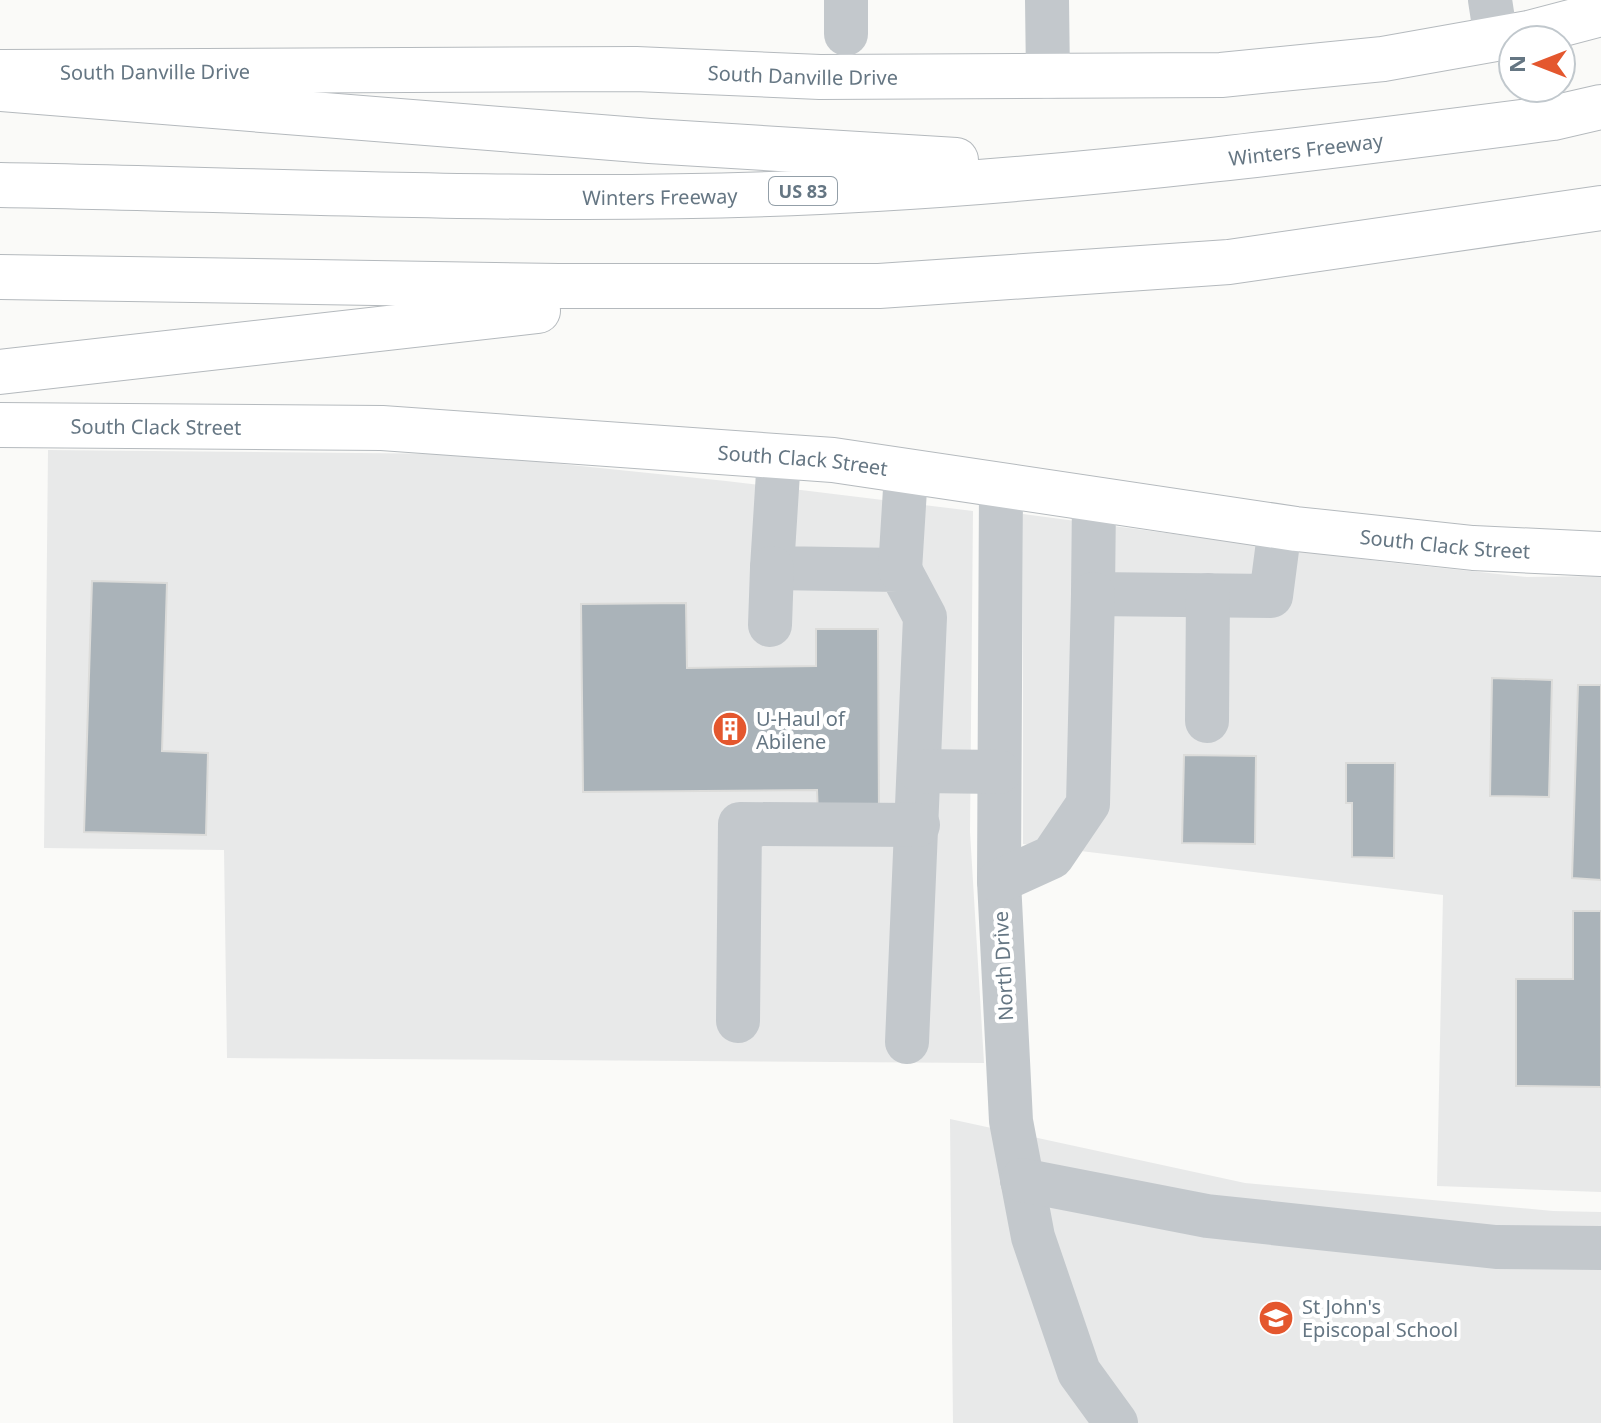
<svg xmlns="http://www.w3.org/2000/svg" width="1601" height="1423" font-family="'Noto Sans',sans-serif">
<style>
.built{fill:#e8e9e9}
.building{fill:#aab3b9;stroke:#dcdcda;stroke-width:2}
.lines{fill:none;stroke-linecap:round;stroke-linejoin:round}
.major-casing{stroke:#b5babe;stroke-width:46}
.highway-casing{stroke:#b4b9bd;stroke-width:46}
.minor{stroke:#c3c8cc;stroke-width:44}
.major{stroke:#fff;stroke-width:44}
.highway{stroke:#fff;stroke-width:44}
.labels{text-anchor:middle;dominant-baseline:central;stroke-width:8;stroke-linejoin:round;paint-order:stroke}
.shield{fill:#fff;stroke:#939fa8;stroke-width:2}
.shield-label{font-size:18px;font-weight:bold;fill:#657683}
.street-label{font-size:20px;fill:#657683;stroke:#fff}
.poi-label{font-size:20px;fill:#657683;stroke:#fff;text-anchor:start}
</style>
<rect width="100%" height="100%" fill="#fafaf8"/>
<g class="built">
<polygon points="48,450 463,454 726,481 973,511 970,832 984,1063 227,1058 224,850 44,848"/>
<polygon points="1023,514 1386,562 1527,577 1601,576 1601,1192 1437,1186 1443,895 1023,844"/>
<polygon points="950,1119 1245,1183 1553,1211 1601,1212 1601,1423 953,1423"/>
</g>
<g class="building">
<polygon points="92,581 167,583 162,751 208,753 206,835 84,832"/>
<polygon points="686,603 687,668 816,666 816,629 878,629 879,815 818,816 817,790 583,792 581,604"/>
<polygon points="1492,678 1552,680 1549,797 1490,796"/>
<polygon points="1578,685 1601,685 1601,880 1572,878"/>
<polygon points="1184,755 1256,756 1255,844 1182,843"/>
<polygon points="1346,763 1395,763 1394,858 1352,857 1352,803 1346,803"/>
<polygon points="1573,911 1601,911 1601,1087 1516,1086 1516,979 1573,979"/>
</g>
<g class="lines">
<defs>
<g id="major">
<path id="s1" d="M1,72L636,69L820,77L1221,75L1383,59L1529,33L1601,14"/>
<path id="s2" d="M0,425L382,428L833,460L1296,529L1473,548L1601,554"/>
</g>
<g id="highway">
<polyline points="0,89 650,141 956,160"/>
<path id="s3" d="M0,185C291,190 585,207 876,189C1103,176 1328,147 1553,118L1601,107"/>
<polyline points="0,277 559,286 879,286 1229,262 1601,208"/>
<polyline points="0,372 538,311"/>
</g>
</defs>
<use href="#major" class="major-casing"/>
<use href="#highway" class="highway-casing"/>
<g class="minor">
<polyline points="846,0 846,34"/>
<polyline points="1047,0 1048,77"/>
<polyline points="1490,0 1496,39"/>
<polyline points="779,457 772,568 900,570 925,617 907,1042"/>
<polyline points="1001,487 999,881 1011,1121 1033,1237 1079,1372 1116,1423"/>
<polyline points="1094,500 1093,594 1271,596 1280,527"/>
<polyline points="900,570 906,473"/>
<polyline points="770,625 772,568"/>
<polyline points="1207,721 1208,595"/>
<polyline points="920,771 999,772"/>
<polyline points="999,881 1052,857 1088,804 1093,594"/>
<polyline points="738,1021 740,824 918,825"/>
<polyline points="1022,1180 1207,1216 1496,1247 1601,1248"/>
</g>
<use href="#major" class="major"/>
<use href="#highway" class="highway"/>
</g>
<defs>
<symbol id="building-disc" viewBox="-11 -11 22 22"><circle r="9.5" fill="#e4572e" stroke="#fff"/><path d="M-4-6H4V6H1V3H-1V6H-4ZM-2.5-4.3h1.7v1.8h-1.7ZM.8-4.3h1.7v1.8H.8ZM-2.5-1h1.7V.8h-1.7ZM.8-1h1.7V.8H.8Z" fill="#fff"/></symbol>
<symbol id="school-disc" viewBox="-11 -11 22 22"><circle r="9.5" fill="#e4572e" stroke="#fff"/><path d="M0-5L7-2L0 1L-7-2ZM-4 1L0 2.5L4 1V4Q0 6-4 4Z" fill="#fff"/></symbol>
</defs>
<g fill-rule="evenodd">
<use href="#building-disc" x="710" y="709" width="40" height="40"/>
<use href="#school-disc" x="1256" y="1298" width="40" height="40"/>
</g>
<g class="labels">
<rect class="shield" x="769" y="177" width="68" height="28" rx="6"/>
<g class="shield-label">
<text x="803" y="191">US 83</text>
</g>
<g class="street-label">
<text stroke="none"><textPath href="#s1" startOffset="154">South Danville Drive</textPath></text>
<text stroke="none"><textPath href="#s1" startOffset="802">South Danville Drive</textPath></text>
<text stroke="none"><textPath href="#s3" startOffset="1308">Winters Freeway</textPath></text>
<text stroke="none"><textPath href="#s3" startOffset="660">Winters Freeway</textPath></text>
<text stroke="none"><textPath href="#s2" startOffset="156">South Clack Street</textPath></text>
<text stroke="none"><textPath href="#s2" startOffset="804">South Clack Street</textPath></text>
<text stroke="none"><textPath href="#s2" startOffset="1452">South Clack Street</textPath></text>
<text transform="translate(1003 966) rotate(-93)">North Drive</text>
</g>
<g class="poi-label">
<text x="756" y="718">U-Haul of<tspan x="756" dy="23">Abilene</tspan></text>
<text x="1302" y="1306">St John's<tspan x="1302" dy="23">Episcopal School</tspan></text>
</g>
</g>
<g transform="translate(1537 64) rotate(270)"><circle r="38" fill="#ffffff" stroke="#c1c8cd" stroke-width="2"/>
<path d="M0-6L14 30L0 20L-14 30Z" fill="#e4572e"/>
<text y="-12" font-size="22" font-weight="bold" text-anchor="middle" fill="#657683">N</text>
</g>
</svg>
